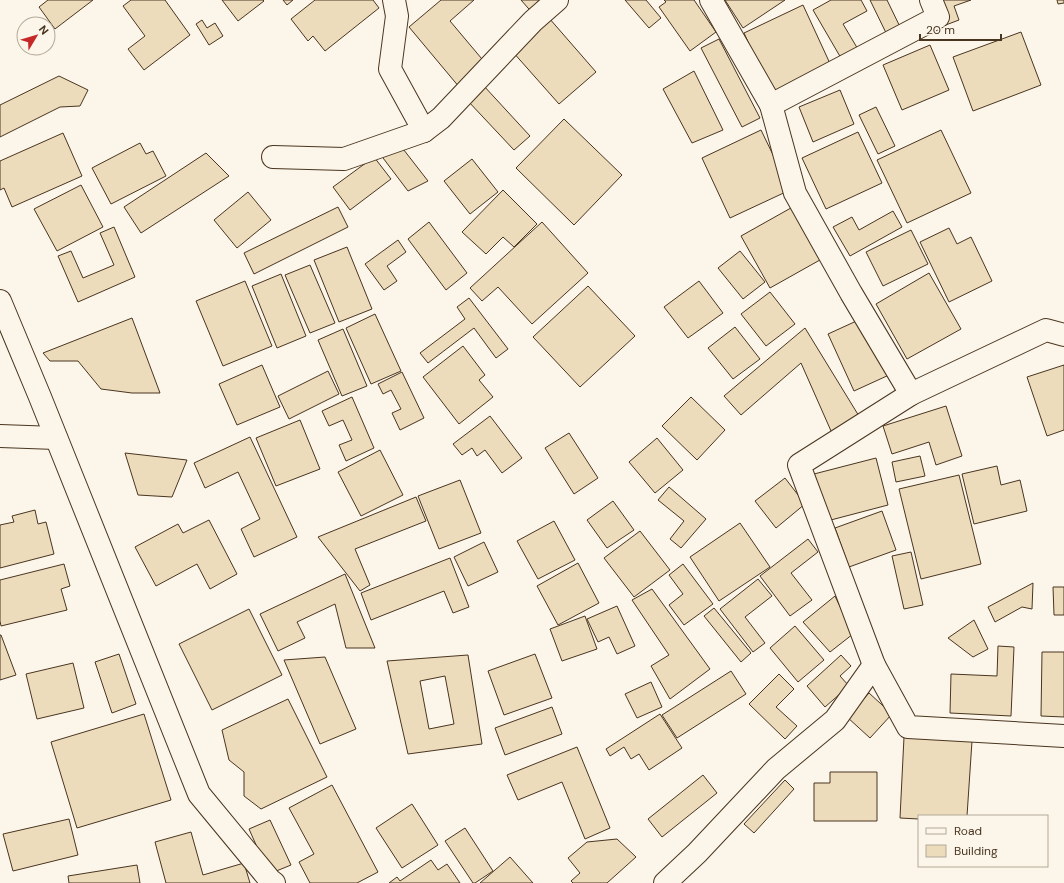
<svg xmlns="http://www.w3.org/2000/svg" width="1064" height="883" font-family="'DM Sans',sans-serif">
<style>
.building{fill:#ecdcbc;stroke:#4a3520;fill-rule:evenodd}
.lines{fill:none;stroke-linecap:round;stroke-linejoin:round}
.minor-casing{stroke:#4a3520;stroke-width:24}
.minor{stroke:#fbf6e9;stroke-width:22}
</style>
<rect width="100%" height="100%" fill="#fbf6e9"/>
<g class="building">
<polygon points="48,0 93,0 55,29 39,7"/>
<polygon points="131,0 165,0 190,35 144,70 128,49 145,36 123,6"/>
<polygon points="222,0 263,0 264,1 238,21"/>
<polygon points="283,0 293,0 287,5"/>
<polygon points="315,0 373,0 379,8 325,51 313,36 308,41 291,19"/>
<polygon points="441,0 474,0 450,21 487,65 460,88 409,27"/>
<polygon points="521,0 553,0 535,16"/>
<polygon points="625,0 646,0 661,18 649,28"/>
<polygon points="664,0 694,0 716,32 690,51 659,7 666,2"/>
<polygon points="725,0 785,0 743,28"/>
<polygon points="831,0 861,0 867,11 843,24 862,56 845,65 813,10"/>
<polygon points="870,0 887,0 903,33 889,39"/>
<polygon points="934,0 971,0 954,6 959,20 943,26"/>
<polygon points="1057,0 1064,0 1064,3 1058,4"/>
<polygon points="803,5 833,70 773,97 744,33"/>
<polygon points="549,18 596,72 559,104 512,51"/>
<polygon points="202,20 207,28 215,23 223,36 209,45 196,24"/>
<polygon points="1021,32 1041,85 973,111 953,57"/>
<polygon points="719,39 760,118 742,127 701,48"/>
<polygon points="930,45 949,90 902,110 883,65"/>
<polygon points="694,71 723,130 692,143 663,89"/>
<polygon points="59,76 88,90 80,106 60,107 0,137 0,105"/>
<polygon points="483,85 530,136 514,150 467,100"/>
<polygon points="840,90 854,124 813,142 799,107"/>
<polygon points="876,107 895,146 878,154 859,115"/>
<polygon points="564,119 622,175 574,225 516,168"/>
<polygon points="761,130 790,190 730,218 702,158"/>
<polygon points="941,130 971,193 907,223 877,160"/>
<polygon points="858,132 882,183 826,209 802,158"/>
<polygon points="63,133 82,176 12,207 4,188 0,190 0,161"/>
<polygon points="140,143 146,154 153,151 166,176 111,204 92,168"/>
<polygon points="400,145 428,181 408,191 380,154"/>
<polygon points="206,153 229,176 141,233 124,207"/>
<polygon points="374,157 391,179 350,210 333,187"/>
<polygon points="472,159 498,192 470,214 444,181"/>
<polygon points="81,185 103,227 57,251 34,209"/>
<polygon points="503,190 537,224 514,247 503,237 486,254 462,232"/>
<polygon points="248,192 271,220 237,248 214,220"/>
<polygon points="798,204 827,256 770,288 741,236"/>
<polygon points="338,207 348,227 254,274 244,253"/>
<polygon points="893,211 902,227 850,256 833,227 852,217 859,230"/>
<polygon points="429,222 467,273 446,290 408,239"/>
<polygon points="542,222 588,273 532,324 498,287 482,301 470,288"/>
<polygon points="114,227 135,277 78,302 58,256 71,251 83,278 114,265 100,233"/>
<polygon points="949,228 957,244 971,237 992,281 949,302 920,242"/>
<polygon points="911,230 928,264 883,286 866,252"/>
<polygon points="398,240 406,252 387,266 397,281 384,290 365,264"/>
<polygon points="347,247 372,309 339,322 314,260"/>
<polygon points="740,251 765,282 743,299 718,268"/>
<polygon points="310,265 335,323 310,333 285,275"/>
<polygon points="929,273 961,329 907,359 876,304"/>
<polygon points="281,274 306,336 277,348 252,286"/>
<polygon points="245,281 272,346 223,366 196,301"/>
<polygon points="699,281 723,313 688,338 664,307"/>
<polygon points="588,286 635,336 580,387 533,337"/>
<polygon points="770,292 795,324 766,346 741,314"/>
<polygon points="469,298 508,349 496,358 474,328 428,363 420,353 465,319 457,307"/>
<polygon points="375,314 401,371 371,384 346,328"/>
<polygon points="132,318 160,393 132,393 101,389 78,361 50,361 43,353"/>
<polygon points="863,318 889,375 854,391 828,334"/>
<polygon points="735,327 760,359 733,379 708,348"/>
<polygon points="805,328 862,421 835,440 801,363 741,415 724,396"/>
<polygon points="343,329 367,386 342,396 318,340"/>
<polygon points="463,346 485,375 479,380 493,397 459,424 423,377"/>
<polygon points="262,365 280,407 237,425 219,384"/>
<polygon points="1064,365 1064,430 1047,436 1027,377"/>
<polygon points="328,371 339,394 289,419 278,396"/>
<polygon points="402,372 424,418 400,430 392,413 401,409 391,390 383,394 378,384"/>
<polygon points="352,397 374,448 346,461 339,445 352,440 343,420 329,426 322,411"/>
<polygon points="691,397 725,430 697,460 662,426"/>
<polygon points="946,406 962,456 936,465 929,442 892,454 883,426"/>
<polygon points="490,416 522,458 502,473 485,450 477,456 472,448 462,455 453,444"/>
<polygon points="300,420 320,469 276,486 256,438"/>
<polygon points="569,433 598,478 574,494 545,448"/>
<polygon points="250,437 297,537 254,557 241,529 260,519 238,472 205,488 194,463"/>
<polygon points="657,438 683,470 655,493 629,462"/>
<polygon points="380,450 403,495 361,516 338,472"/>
<polygon points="125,453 187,460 172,497 138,495"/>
<polygon points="920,456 925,476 896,482 892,462"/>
<polygon points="876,458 888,505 827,521 814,474"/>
<polygon points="997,466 1001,485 1020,480 1027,511 974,524 962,474"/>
<polygon points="959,475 981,564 921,579 899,489"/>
<polygon points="785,478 805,504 776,528 755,501"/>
<polygon points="460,480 481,533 439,549 418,496"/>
<polygon points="669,487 706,519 681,548 670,539 684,521 658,500"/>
<polygon points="416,497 426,521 355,549 370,585 360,591 318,537"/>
<polygon points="613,501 634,530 607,548 587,520"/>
<polygon points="35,510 38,524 46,522 54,554 0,568 0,525 14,522 12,516"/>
<polygon points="882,511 896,550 849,567 835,528"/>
<polygon points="209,520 237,574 210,589 197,564 156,586 135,547 178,524 183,533"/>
<polygon points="554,521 575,560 538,579 517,541"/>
<polygon points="740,523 770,567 719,601 690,557"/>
<polygon points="640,531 670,570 634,597 604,558"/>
<polygon points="808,539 818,552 791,573 812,600 790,616 760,576"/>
<polygon points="484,542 498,572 468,586 454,557"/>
<polygon points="911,552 923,605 904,609 892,556"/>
<polygon points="450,558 469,607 453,613 444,591 371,620 361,593"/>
<polygon points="578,563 599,603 558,625 537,586"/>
<polygon points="64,564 70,586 61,589 67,610 1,626 0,621 0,580"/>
<polygon points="683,564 713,604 684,625 669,605 683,594 669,575"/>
<polygon points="345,574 375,648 346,648 335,604 297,622 305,638 278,651 260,614"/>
<polygon points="758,579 772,596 745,617 765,643 753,652 720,609"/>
<polygon points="1033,583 1032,609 1022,607 995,622 988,607"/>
<polygon points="1053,587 1064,587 1064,615 1054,615"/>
<polygon points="652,589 710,669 670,699 651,666 669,655 632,600"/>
<polygon points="835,596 853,634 830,652 803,622"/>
<polygon points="617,606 635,646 617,654 609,637 598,642 587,619"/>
<polygon points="714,608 751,653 741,662 704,616"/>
<polygon points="249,609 282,675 212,710 179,644"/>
<polygon points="585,616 597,649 562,661 550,629"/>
<polygon points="974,620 988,649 973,657 948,638"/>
<polygon points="795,626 824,660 798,682 770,648"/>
<polygon points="0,635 1,635 16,675 0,680"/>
<polygon points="998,646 1014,647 1011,716 950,713 951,674 997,676"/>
<polygon points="1042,652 1064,652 1064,717 1041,716"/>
<polygon points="119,654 136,704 112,713 95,662"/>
<polygon points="535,654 552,698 504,715 488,671"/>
<path d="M468,655L482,744L408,754L387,661ZM445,676L454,724L429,729L420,681Z"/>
<polygon points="841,655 851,666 840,676 849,686 825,707 807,686"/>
<polygon points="325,657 356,729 320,744 284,660"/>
<polygon points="73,663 84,708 37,719 26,674"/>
<polygon points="731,671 746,694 677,738 662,715"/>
<polygon points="779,674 794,689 776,707 797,726 785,739 749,704"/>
<polygon points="651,682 662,707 637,718 625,694"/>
<polygon points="869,693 892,714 870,738 847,717"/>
<polygon points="288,699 327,777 261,809 244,796 244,772 229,760 222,730"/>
<polygon points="552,707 562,734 505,755 495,728"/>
<polygon points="144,714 171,800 77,828 51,742"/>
<polygon points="660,714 682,748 649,770 639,754 631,759 624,747 610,756 606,749"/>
<polygon points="904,737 972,741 967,816 919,816 919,819 900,818"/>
<polygon points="577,747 610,828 585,839 562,782 518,800 507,775"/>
<polygon points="830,772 877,772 877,821 814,821 814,783 830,783"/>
<polygon points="703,775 717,793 662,837 648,819"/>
<polygon points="785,780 794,789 754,833 744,824"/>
<polygon points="332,785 378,872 357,883 310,883 299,862 314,854 289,808"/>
<polygon points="412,804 438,845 402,868 376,828"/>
<polygon points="69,819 78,855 13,871 3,834"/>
<polygon points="270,820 291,865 269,874 249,829"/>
<polygon points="465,828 493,871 475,883 473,883 445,841"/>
<polygon points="191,832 203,875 244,863 250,883 166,883 155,842"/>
<polygon points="617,839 636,857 607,883 573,883 571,881 580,873 568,858 587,842"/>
<polygon points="510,857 533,883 480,883"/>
<polygon points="431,860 438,870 447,864 460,883 389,883 397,877 400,881"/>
<polygon points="137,865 140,883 69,883 68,876"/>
</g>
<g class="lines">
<defs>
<g id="minor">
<polyline points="394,0 397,16 390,69 424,131"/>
<polyline points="711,0 771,105 795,193 851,293 911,394"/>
<polyline points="771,105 938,17 931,0"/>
<polyline points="273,157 344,159 424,131 441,118 533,21 557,0"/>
<polyline points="0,301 40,397 199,794 270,880 274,883"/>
<polyline points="1064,335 1046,330 911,394 799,465 874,665 908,727 1064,736"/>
<polyline points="0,436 56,438"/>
<polyline points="665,883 697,853 776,769 835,720 874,665"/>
</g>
</defs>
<use href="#minor" class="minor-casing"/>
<use href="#minor" class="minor"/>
</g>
<rect x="918" y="815" width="130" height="52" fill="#fbf6e9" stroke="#b4a999"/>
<rect x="926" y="828" width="20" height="6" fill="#fbf6e9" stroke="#b4a999"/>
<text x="954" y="835" font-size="12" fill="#4a3520">Road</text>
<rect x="926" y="845" width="20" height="12" fill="#ecdcbc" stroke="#b4a999"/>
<text x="954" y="855" font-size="12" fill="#4a3520">Building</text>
<g transform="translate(36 36) rotate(52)"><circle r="19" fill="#fbf6e9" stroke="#b4a999"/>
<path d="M0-3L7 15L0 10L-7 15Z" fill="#c62828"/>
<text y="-6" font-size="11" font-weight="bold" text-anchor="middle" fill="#4a3520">N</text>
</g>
<path d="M920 34v6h81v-6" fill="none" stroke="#4a3520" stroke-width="2"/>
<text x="926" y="34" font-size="12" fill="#4a3520" stroke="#fbf6e9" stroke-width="3" paint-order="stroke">20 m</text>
</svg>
